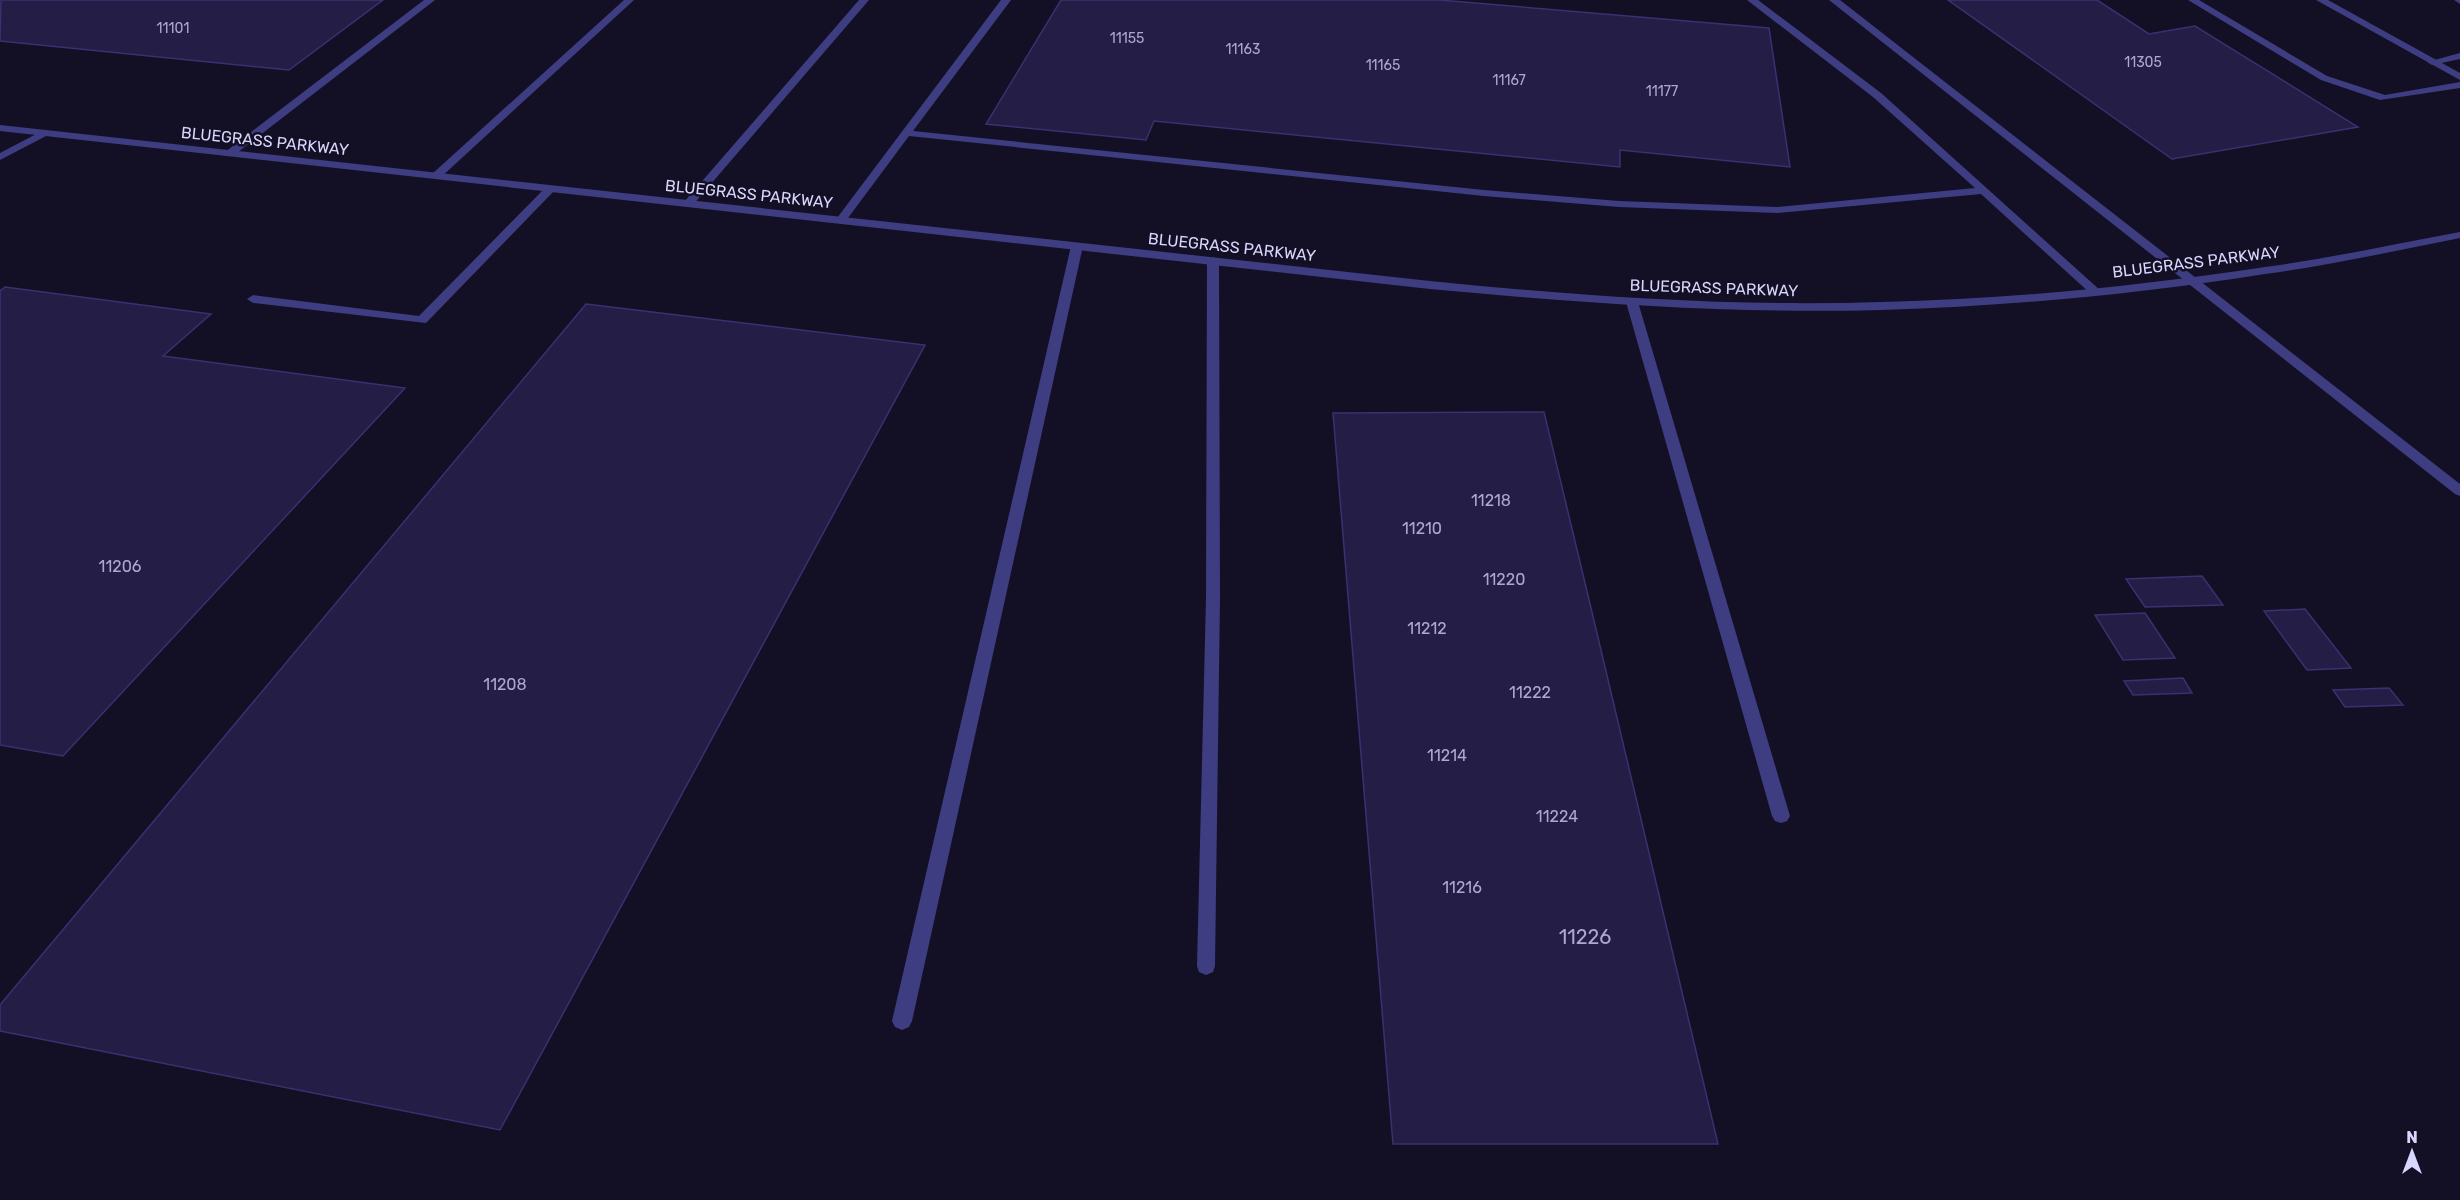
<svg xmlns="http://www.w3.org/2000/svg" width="2460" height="1200" font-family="Rubik,sans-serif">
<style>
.building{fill:#241d45;stroke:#3b3070;stroke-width:1.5}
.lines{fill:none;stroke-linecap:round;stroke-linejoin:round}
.service{fill:#3e3d82;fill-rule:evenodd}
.minor{fill:#3e3d82;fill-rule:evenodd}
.tertiary{fill:#3e3d82;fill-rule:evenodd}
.labels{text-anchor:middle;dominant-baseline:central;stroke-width:5;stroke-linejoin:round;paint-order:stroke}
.far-number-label{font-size:14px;fill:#aca8cf}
.far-street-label{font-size:16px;fill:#d9d6fd;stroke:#131025}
.number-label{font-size:16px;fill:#aca8cf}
.near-number-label{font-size:20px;fill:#aca8cf}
</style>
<rect width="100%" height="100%" fill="#131025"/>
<g class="building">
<polygon points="1,0 383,0 289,70 0,41"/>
<polygon points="1061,0 1440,0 1769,28 1790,167 1620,150 1620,167 1154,121 1146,140 986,124"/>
<polygon points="1948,0 2097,0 2149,34 2195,26 2358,127 2172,159"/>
<polygon points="5,287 211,314 163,356 405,388 63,756 0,745 0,291"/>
<polygon points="586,304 925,345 500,1130 0,1031 0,1005"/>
<polygon points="1544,412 1591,608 1718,1144 1393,1144 1333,413"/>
<polygon points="2202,576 2223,605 2145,607 2126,579"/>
<polygon points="2305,609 2351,668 2307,670 2264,611"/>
<polygon points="2145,613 2175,658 2123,660 2095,615"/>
<polygon points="2183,678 2192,693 2133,695 2124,681"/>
<polygon points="2389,688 2403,705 2345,707 2333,690"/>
</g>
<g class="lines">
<g class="service">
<polygon points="424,0 435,0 233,156 225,156 225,152"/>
<polygon points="624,0 634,0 440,178 432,178 432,174"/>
<polygon points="859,0 869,0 692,206 684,206 684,202"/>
<polygon points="1001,0 1011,0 913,131 1484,190 1619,201 1777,207 1975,188 1873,97 1747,0 1758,0 1881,93 2101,291 2095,295 2091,294 1981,194 1777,213 1619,207 1484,196 909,136 845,222 837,222 837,218"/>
<polygon points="1829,0 1840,0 2460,484 2460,496 2455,494"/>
<polygon points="2188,0 2199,0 2327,76 2385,95 2460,82 2460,88 2380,100 2321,80"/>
<polygon points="2454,0 2460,0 2460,4"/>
<polygon points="2460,53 2460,59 2432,65 2427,62"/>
<polygon points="44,130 49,133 48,135 0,160 0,153"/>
<polygon points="550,186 554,187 554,191 426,323 253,303 247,299 253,295 419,316 546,187"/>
<polygon points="1077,243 1083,246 912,1021 909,1027 902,1030 895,1027 892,1021 1071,246"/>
<polygon points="1213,257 1219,261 1220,598 1215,966 1213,972 1206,975 1199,972 1197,966 1206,598 1207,261"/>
<polygon points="1632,298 1638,302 1790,816 1787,821 1781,823 1775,821 1772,816 1626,302"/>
</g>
<polygon class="minor" points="2316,0 2328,0 2460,73 2460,80"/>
<path class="tertiary" d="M0,125L1430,281C1580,296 1731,307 1882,302C2010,299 2139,286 2265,267C2331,258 2395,244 2460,232V238C2395,251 2331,265 2265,274C2139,294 2010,306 1882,310C1731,314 1580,303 1430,289L0,131Z"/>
</g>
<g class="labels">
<g class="far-number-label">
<text x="173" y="28">11101</text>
<text x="1127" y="38">11155</text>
<text x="1243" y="49">11163</text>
<text x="2143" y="62">11305</text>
<text x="1383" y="65">11165</text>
<text x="1509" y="80">11167</text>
<text x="1662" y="91">11177</text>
</g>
<g class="far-street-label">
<text transform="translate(265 141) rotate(6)">BLUEGRASS PARKWAY</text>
<text transform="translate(749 194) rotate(6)">BLUEGRASS PARKWAY</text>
<text transform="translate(1232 247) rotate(6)">BLUEGRASS PARKWAY</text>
<text transform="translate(2196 262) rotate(-7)">BLUEGRASS PARKWAY</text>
<text transform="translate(1714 288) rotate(2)">BLUEGRASS PARKWAY</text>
</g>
<g class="number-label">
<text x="1491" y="500">11218</text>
<text x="1422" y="528">11210</text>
<text x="120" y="566">11206</text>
<text x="1504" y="579">11220</text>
<text x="1427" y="628">11212</text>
<text x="505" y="684">11208</text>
<text x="1530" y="692">11222</text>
<text x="1447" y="755">11214</text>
<text x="1557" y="816">11224</text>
<text x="1462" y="887">11216</text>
</g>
<g class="near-number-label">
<text x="1585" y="937">11226</text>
</g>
</g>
<g transform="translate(2412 1152)" stroke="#131025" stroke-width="4.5" paint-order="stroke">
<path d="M0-4.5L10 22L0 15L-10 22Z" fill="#d9d6fd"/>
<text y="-9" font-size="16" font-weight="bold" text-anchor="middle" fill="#d9d6fd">N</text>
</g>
</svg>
